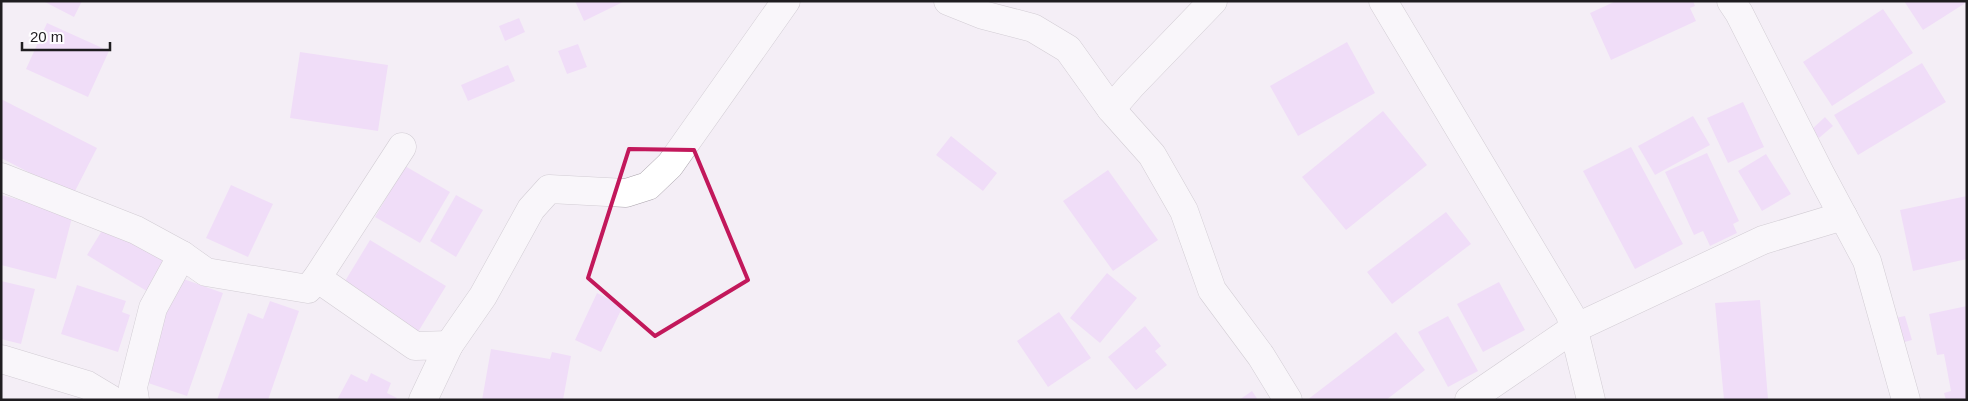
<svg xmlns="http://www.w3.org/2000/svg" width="1968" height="401" font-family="Arial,sans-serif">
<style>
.building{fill:#ecc8fa}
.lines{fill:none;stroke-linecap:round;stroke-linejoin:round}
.street-casing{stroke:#aaa4ac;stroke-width:29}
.street{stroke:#fff;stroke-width:28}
.marked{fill:none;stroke:#c2185b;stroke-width:4;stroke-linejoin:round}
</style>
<rect width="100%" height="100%" fill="#f4eef6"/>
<g class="building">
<polygon points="43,1 82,1 74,17"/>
<polygon points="575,1 625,1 584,21"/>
<polygon points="1616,1 1693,1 1695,6 1690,8 1696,21 1611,60 1590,13"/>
<polygon points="1904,1 1967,1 1967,2 1923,30"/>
<polygon points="1883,9 1913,53 1832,106 1803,62"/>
<polygon points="519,18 525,32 505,41 499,26"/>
<polygon points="47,23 109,51 88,97 26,69"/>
<polygon points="1347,42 1375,93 1298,136 1270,86"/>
<polygon points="578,44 587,67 567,74 558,51"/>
<polygon points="300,52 388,65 378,131 290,118"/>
<polygon points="1922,63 1946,102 1858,155 1834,115"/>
<polygon points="508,65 515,81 468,101 461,85"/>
<polygon points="1,99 97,148 73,195 1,158"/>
<polygon points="1743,102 1764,147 1728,163 1707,118"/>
<polygon points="1383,111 1427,165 1346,230 1302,177"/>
<polygon points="1693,116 1710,145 1655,175 1638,146"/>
<polygon points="1825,117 1833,126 1819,138 1811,130"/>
<polygon points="951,136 997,173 983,191 936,155"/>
<polygon points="1631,147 1683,244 1635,269 1583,171"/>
<polygon points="1707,153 1739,221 1733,224 1737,233 1710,246 1703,231 1694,235 1665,172"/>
<polygon points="1766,154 1791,194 1762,211 1738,171"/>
<polygon points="405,166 450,192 420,243 375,217"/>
<polygon points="1108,170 1158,240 1113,271 1063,201"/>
<polygon points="231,185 273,204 248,257 206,238"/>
<polygon points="1,195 73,214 56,279 1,265"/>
<polygon points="456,195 483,210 456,257 430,241"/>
<polygon points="1967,196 1967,259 1913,271 1900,210"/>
<polygon points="1446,212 1471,244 1392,304 1367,272"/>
<polygon points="106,224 169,261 150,293 87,255"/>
<polygon points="370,240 446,286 418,332 342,286"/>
<polygon points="1107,273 1137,298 1100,343 1070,318"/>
<polygon points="178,277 223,293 187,396 142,381"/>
<polygon points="1,281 35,289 21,344 1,339"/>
<polygon points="1499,282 1525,330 1483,352 1457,304"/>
<polygon points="77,285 126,301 122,312 130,315 118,352 61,334"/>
<polygon points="597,293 623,306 601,352 575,340"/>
<polygon points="1760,300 1768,399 1724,400 1715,303"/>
<polygon points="270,301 299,311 268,400 217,400 248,313 263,319"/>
<polygon points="1967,306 1967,400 1946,400 1944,393 1951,391 1944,354 1937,355 1929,314"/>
<polygon points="1059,312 1091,358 1048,387 1017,341"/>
<polygon points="1448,316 1478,371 1448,387 1418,332"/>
<polygon points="1905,316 1912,340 1901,343 1895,318"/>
<polygon points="1145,326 1161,346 1155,351 1167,365 1136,390 1108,357"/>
<polygon points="1396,332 1425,370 1386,400 1307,400"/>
<polygon points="491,349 550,359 552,352 571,356 563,400 482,400"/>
<polygon points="371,373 391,383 387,393 397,398 396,400 337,400 351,374 367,382"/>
<polygon points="1252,391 1258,400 1239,400"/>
</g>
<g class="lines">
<defs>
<g id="street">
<polyline points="948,1 983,15 1033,28 1068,49 1111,109 1152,155 1184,211 1212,290 1261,356 1288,400"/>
<polyline points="1383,1 1570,314 1591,400"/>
<polyline points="1731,1 1739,13 1820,173 1867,261 1906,400"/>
<polyline points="1111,109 1131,86 1213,1"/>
<polyline points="1,177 136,230 182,255 206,272 308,289 317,278 415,346 449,345 423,400"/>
<polyline points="317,278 402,147"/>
<polyline points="449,345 483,296 531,209 549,189 626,193 648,186 670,165 786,1"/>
<polyline points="1,359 87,385 112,400"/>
<polyline points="135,400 133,387 153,308 182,255"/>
<polyline points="1469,400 1573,329 1763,240 1843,216"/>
</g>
</defs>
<use href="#street" class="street-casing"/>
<use href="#street" class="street"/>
</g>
<path d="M0 0H1968V401H0ZM629,149L694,150L748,280L655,336L588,278Z" fill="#f4eef6" fill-opacity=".55" fill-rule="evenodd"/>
<path class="marked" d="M629,149L694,150L748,280L655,336L588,278Z"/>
<rect width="1968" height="401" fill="none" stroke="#1f1d20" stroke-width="5"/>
<path d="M22 42v8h88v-8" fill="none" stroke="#1f1d20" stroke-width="2.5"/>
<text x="30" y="42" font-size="15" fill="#1f1d20" stroke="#fefdff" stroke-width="4" paint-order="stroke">20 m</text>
</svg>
